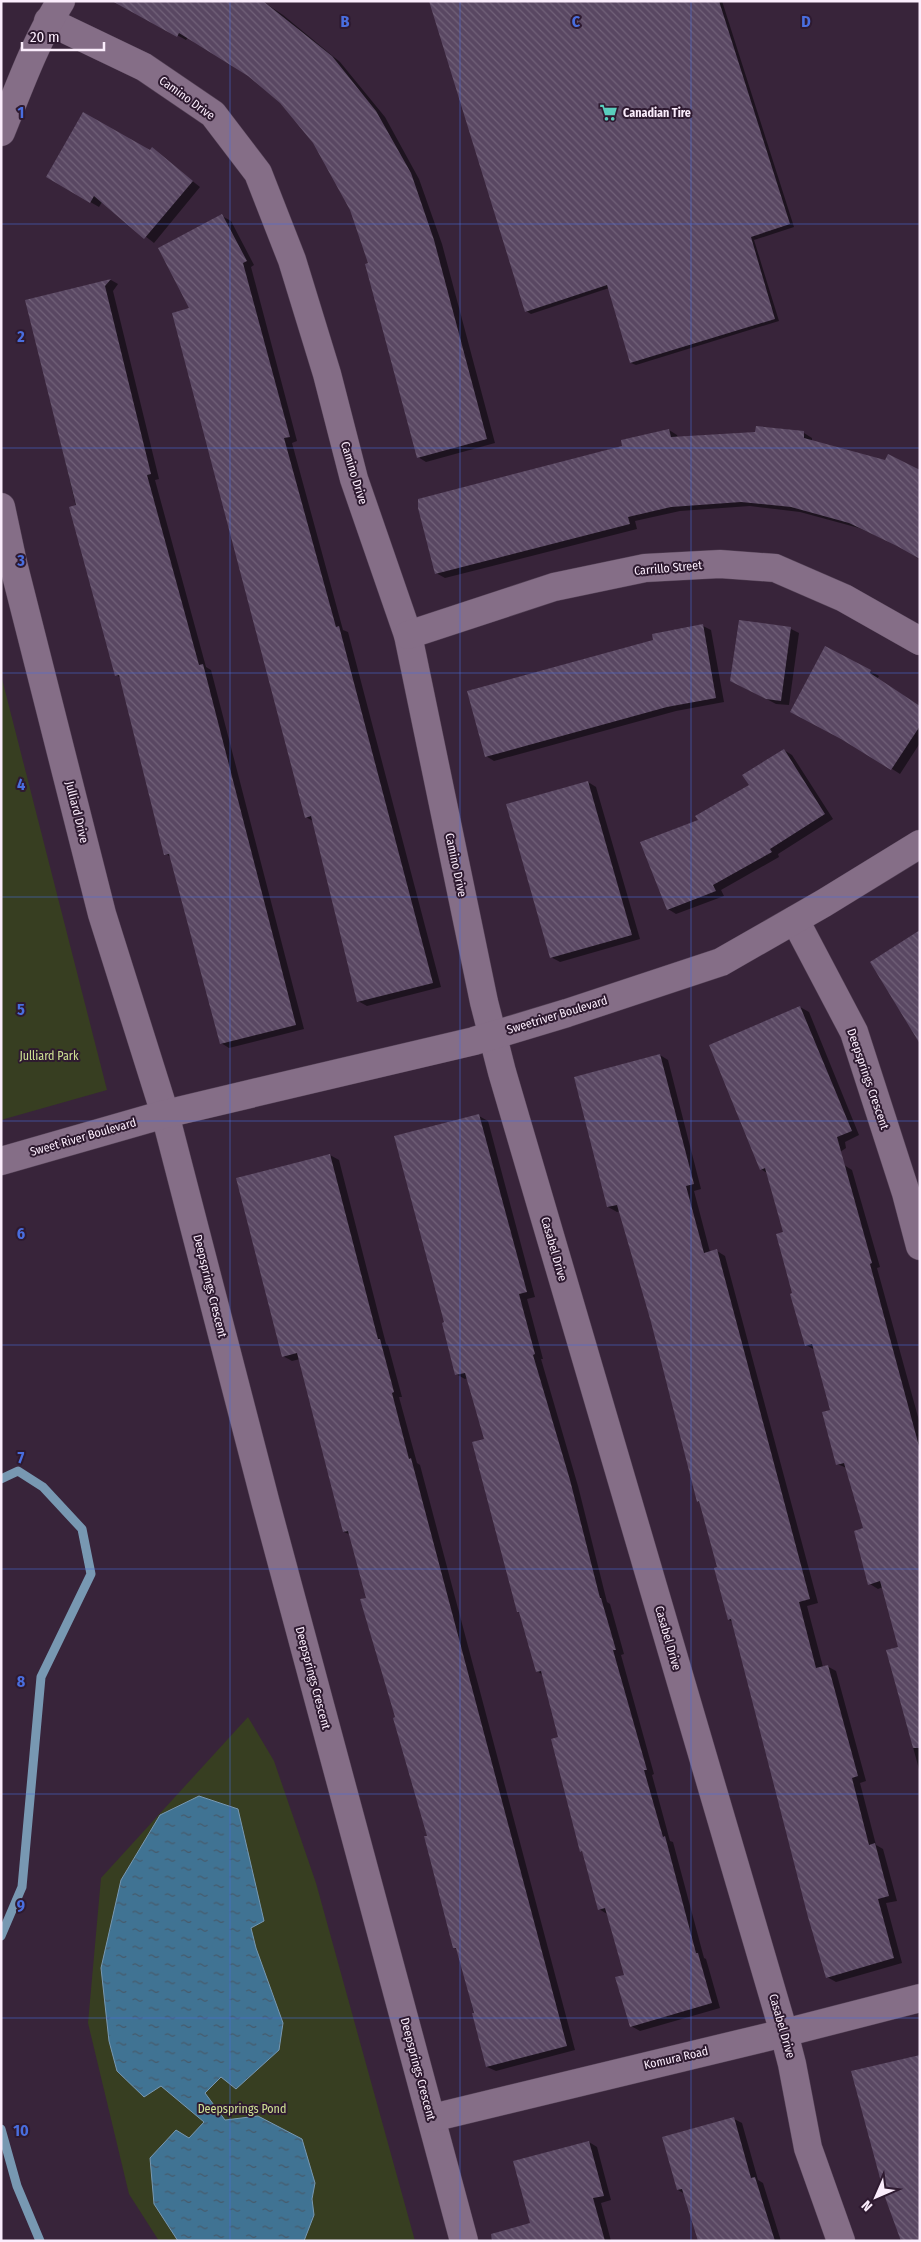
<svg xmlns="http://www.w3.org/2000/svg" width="921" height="2242" font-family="'Fira Sans Condensed',sans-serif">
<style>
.park{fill:#373e21}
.water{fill:url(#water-ripples);stroke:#7898b2}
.shadow{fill:#0007}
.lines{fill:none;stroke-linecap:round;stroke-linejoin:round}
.stream{stroke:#7898b2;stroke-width:9}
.building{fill:url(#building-back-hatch)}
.street-casing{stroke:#544256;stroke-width:29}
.street{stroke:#856e87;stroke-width:28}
.grid{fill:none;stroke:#496edf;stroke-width:1;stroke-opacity:0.55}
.labels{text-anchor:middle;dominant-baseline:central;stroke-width:4;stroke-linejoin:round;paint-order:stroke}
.street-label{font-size:12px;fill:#fbedfc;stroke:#2e1a30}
.poi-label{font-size:12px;font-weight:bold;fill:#fbedfc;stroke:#2e1a30;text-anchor:start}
.park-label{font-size:12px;fill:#cee193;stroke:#2e1a30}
.grid-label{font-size:16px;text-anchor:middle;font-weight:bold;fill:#496edf;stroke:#2e1a30;stroke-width:4;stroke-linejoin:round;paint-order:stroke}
</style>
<defs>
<pattern id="water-ripples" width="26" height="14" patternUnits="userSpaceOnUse" patternTransform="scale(1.25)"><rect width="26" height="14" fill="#407393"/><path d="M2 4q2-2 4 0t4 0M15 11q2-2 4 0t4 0" fill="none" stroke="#465b6c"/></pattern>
<pattern id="building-back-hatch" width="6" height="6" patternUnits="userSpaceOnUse" patternTransform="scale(1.25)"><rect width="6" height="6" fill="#594762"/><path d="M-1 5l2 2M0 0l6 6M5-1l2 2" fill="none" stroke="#726279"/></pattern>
</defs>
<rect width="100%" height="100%" fill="#38243a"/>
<g class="park">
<polygon points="1,675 107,1090 1,1120"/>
<polygon points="248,1717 274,1761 316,1883 415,2241 159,2241 129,2194 88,2023 101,1878"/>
</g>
<polygon class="water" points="199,1796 238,1809 264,1921 251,1928 256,1948 283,2023 279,2050 236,2089 221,2077 205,2093 225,2120 258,2116 302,2139 315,2183 312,2199 314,2215 304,2241 178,2241 154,2204 150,2158 176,2130 189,2138 204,2122 161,2086 144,2097 117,2071 109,2041 101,1968 121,1880 160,1815"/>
<g class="shadow">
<polygon points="262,1 283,15 340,62 385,117 419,179 442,244 495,443 426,462 418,457 370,263 351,209 314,143 280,102 249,75 188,37 186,40 137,13"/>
<polygon points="430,1 722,1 794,227 754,240 779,321 636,365 631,363 609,288 531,314 526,311"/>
<polygon points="152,149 200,187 154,243 102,202 99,207 47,177 150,151"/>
<polygon points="222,216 231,221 254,265 251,267 297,441 292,443 343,630 348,632 441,987 367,1006 358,1001 313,821 306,817 191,309"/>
<polygon points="111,280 118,284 113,291 159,479 155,480 206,667 211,670 304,1029 229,1048 221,1043 172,858 166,854 121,678 116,675 27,300"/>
<polygon points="757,428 804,433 812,438 812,442 906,549 859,528 800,512 750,506 680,511 635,521 637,529 445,578 436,573 624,447 669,430 677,435 678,438 756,433"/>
<polygon points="703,626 711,630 724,702 676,711 494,761 486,756 654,641"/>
<polygon points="791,629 799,633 789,705 776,704 740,685"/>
<polygon points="825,647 879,676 877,679 920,706 920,743 900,774 847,740"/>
<polygon points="784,750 792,755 833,819 778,854 779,857 721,890 724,896 676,914 668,909 699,821 751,786"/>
<polygon points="588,782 596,787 640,939 560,962 551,957"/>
<polygon points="800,1007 809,1012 859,1135 845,1142 846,1148 819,1166 844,1165 852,1170 880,1267 877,1268 920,1424 920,1773 887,1651 899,1647 883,1587 878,1589 870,1584 864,1529 847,1468 837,1464 832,1411 815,1350 806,1345 784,1233 767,1173 761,1169"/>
<polygon points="660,1055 668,1060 701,1189 694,1191 710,1252 717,1251 725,1256 818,1603 807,1606 823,1667 827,1666 836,1671 866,1781 860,1783 876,1845 883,1849 897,1901 886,1903 902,1963 836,1982 827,1977 733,1622 729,1620 718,1568 701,1503 698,1501 671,1390 620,1211 617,1212 608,1207"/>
<polygon points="479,1116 488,1121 535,1297 527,1299 543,1359 541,1359 578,1486 607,1602 610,1604 624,1654 621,1655 654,1774 652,1775 670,1841 673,1842 704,1958 706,1959 720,2008 640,2031 631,2026 625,1975 607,1914 599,1909 584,1852 581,1851 560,1738 543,1675 537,1671 521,1613 518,1612 486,1440 468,1378 465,1379 456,1374 446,1323"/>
<polygon points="330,1155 339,1160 386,1344 388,1345 402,1397 399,1397 417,1463 420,1465 575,2050 496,2071 487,2067 458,1949 455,1948 368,1599 351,1535 344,1532 300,1359 292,1361 283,1356"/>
<polygon points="734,2119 742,2123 758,2180 763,2183 781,2241 699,2241 685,2194 678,2190"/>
<polygon points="589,2142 597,2147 611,2200 601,2203 611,2241 530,2241 532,2224"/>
</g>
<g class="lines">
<g class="stream">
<polyline points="1,1479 18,1471 43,1487 82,1529 91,1574 41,1677 22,1887 1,1936"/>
<polyline points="1,2129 17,2186 40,2241"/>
</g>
</g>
<g class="building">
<polygon points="112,1 263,1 332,56 376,111 411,173 434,240 487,439 417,458 365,264 368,263 350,210 313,143 280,103 248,76 179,33 177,37"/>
<polygon points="429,1 719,1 790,224 751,237 775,319 630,363 607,285 525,312"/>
<polygon points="83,112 150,150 152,147 193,181 144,239 94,196 90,203 46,177"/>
<polygon points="222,214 247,261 243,263 290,437 284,438 336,627 339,626 433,983 357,1002 311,816 305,818 172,313 189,308 158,248"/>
<polygon points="111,279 105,286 151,474 147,475 199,665 203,664 296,1025 220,1044 169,854 164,855 119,675 115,676 69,507 76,505 25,300"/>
<polygon points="756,426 804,431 804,438 885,460 888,454 920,470 920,559 897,546 849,523 791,507 741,502 671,507 628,517 630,524 435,574 418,508 418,499 622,446 621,440 669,429 671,437 755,432"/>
<polygon points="739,620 791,627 781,701 766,699 730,681"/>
<polygon points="703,624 716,698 667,707 485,757 467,691 653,640 652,634"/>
<polygon points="825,646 871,670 870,673 920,706 920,726 891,770 841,739 790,712"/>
<polygon points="784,749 825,814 770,849 772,852 713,885 716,891 667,910 640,842 698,820 695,816 749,785 742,775"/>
<polygon points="588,781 632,935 550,958 506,804"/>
<polygon points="920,930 920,1044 870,962"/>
<polygon points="800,1006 852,1131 837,1137 872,1263 870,1264 920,1450 920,1748 913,1748 886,1650 898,1647 880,1581 868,1585 854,1531 863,1528 844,1463 836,1465 822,1412 830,1410 812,1344 805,1346 790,1294 792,1293 776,1234 783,1232 765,1168 760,1170 709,1045"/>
<polygon points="660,1054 694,1184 686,1186 704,1253 717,1249 810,1599 799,1602 816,1668 828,1665 858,1776 852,1778 869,1845 875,1843 889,1896 878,1899 894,1958 826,1978 808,1917 731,1619 728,1620 714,1568 717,1567 699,1501 697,1502 651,1322 617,1205 607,1207 574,1077"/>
<polygon points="479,1114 527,1292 519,1294 535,1354 533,1355 570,1480 600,1598 601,1598 616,1650 613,1650 647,1770 644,1770 663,1837 665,1836 696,1953 698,1953 712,2003 630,2027 615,1977 624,1975 605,1908 598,1910 582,1851 580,1852 551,1739 558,1737 541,1671 536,1672 519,1612 517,1612 472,1442 484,1439 465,1373 455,1375 442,1323 444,1322 394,1136"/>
<polygon points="330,1154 378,1339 380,1339 394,1392 392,1393 409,1459 411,1458 567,2046 486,2067 472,2013 474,2013 456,1948 453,1948 424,1836 427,1836 393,1718 395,1717 360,1599 366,1598 348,1531 343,1532 297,1353 282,1357 236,1178"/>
<polygon points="920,2055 920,2241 901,2241 886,2200 851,2071"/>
<polygon points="734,2117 751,2178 755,2177 775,2241 698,2241 682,2189 677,2190 662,2137"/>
<polygon points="589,2141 604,2196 593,2198 605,2241 492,2241 491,2234 530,2223 513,2161"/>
</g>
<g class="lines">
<defs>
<g id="street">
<polyline points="48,21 144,67 213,114 258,173 292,260 327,374 354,479 408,635 484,1002 502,1072 784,2033 792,2064 808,2148 841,2241"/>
<path d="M1,132C19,88 35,42 61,1"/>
<polyline points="1,507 13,563 102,914 165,1114 266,1504 464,2241"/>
<polyline points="408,635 554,587 645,568 720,564 775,568 844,598 920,641"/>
<polyline points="795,920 854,1032 906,1193 920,1246"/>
<polyline points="1,1161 165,1114 474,1041 567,1013 721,962 824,903 920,844"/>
<polyline points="432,2118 784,2033 920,1998"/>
</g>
</defs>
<use href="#street" class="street-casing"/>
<use href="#street" class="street"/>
</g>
<path class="grid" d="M230,1V2241M460,1V2241M691,1V2241M1,224H920M1,448H920M1,673H920M1,897H920M1,1121H920M1,1345H920M1,1569H920M1,1794H920M1,2018H920"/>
<defs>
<symbol id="supermarket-bare" viewBox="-9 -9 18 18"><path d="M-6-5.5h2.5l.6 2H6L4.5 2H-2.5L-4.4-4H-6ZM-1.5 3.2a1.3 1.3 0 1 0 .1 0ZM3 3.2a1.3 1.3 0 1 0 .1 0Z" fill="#5acebd" stroke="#2e1a30" stroke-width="2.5" paint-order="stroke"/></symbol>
</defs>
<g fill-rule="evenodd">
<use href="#supermarket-bare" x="596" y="100" width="25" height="25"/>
</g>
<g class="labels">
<g class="street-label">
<text transform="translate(187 98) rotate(36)">Camino Drive</text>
<text transform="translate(354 473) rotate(73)">Camino Drive</text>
<text transform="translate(668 568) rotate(-5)">Carrillo Street</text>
<text transform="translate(77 812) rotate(76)">Julliard Drive</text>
<text transform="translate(456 865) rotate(78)">Camino Drive</text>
<text transform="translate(557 1015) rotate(-17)">Sweetriver Boulevard</text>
<text transform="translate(868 1079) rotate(71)">Deepsprings Crescent</text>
<text transform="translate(83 1137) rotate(-16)">Sweet River Boulevard</text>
<text transform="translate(554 1249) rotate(74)">Casabel Drive</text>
<text transform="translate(210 1286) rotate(76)">Deepsprings Crescent</text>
<text transform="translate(668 1638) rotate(74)">Casabel Drive</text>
<text transform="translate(313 1678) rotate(75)">Deepsprings Crescent</text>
<text transform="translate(782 2026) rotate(74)">Casabel Drive</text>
<text transform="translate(676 2058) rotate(-13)">Komura Road</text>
<text transform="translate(418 2069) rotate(75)">Deepsprings Crescent</text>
</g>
<g class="poi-label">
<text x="623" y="113">Canadian Tire</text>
</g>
<g class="park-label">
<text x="49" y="1056">Julliard Park</text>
<text x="242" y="2109">Deepsprings Pond</text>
</g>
</g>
<g class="grid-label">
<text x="345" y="27">B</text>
<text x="576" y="27">C</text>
<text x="806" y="27">D</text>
<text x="21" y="118">1</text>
<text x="21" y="342">2</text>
<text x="21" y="566">3</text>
<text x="21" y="790">4</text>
<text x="21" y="1015">5</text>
<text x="21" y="1239">6</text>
<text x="21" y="1463">7</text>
<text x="21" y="1687">8</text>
<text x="21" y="1911">9</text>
<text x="21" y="2136">10</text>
</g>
<rect width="921" height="2242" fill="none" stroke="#fbedfc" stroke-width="5"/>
<g transform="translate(876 2197) rotate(225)" stroke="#2e1a30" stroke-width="4" paint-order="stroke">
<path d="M0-4L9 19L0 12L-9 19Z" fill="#fbedfc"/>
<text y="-8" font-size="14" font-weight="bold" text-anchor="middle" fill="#fbedfc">N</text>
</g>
<path d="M22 42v8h82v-8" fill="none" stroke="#fbedfc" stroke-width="2.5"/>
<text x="30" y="42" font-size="15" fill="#fbedfc" stroke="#2e1a30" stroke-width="4" paint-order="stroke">20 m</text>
</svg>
